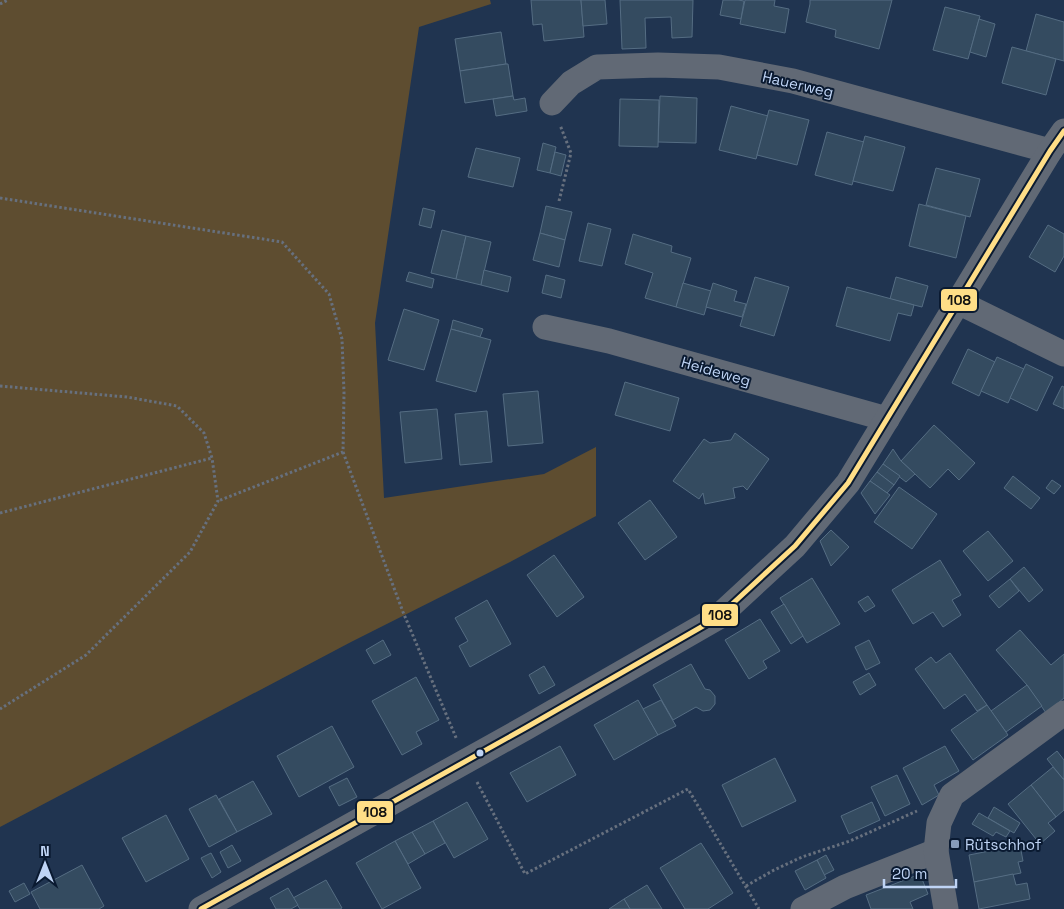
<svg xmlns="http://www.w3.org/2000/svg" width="1064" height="909" font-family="'Space Grotesk',sans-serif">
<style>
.green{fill:#5e4d30}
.building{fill:#344b60;stroke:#556d83}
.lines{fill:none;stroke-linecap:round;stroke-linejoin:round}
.path{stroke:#67707e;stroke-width:3;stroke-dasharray:2.5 2.5;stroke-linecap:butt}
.minor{stroke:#616975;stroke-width:25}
.bus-1-casing{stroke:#0a1a31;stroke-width:9}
.bus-1{stroke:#ffde87;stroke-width:5}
.bus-dot{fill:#bfd4f5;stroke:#0a1a31;stroke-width:2}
.poi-dot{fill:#879cbb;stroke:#0a1a31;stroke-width:2}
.labels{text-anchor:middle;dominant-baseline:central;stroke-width:4;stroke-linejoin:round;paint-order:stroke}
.street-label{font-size:15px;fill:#bfd4f5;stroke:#0a1a31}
.poi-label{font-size:15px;fill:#bfd4f5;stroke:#0a1a31;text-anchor:start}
.line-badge{stroke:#0a1a31;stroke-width:2}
.pale-badge-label{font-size:14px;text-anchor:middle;font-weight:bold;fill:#111}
</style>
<rect width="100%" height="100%" fill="#203450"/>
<polygon class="green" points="0,0 490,0 491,4 419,27 375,323 384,498 544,474 596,447 596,516 510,562 351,642 0,827"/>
<g class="building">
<polygon points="531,0 581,0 584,37 544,41 542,24 533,25"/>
<polygon points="581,0 605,0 607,24 583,26"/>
<polygon points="620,0 693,0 692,37 672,38 671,17 645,18 646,48 622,49"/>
<polygon points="723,0 738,0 744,1 741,19 720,15"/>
<polygon points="745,0 775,0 774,6 789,9 785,33 740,24"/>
<polygon points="810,0 892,0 879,49 835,37 836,30 806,22 810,4"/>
<polygon points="945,7 980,16 968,59 933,50"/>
<polygon points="1036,14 1064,22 1064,61 1026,51"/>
<polygon points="979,19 995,24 986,57 970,52"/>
<polygon points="501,32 506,64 460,71 455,39"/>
<polygon points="1012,47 1056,59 1046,95 1002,83"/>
<polygon points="506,64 508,64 513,96 465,103 460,71"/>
<polygon points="513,96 514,100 525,98 527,111 496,116 493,99"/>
<polygon points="660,96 697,98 696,143 658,142"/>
<polygon points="620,99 659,100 658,147 619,146"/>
<polygon points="731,106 768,116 756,159 719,150"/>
<polygon points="769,110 809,120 797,165 757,155"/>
<polygon points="827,132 864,142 852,185 815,175"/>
<polygon points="865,136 905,147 893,191 853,181"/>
<polygon points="543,143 556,147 550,173 537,170"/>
<polygon points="476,148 520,158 513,187 468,177"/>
<polygon points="555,152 566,155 561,176 550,173"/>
<polygon points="936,168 980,179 970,217 926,205"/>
<polygon points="919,204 966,216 956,258 909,246"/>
<polygon points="546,206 572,212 565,240 540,233"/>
<polygon points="423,208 435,211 431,228 419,225"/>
<polygon points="588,223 611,229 602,266 579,261"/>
<polygon points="1048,225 1064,234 1064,256 1055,272 1029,257"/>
<polygon points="442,230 466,236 456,279 431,273"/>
<polygon points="540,233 565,240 559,267 533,260"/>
<polygon points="633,234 672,246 671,252 691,258 676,307 645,298 653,273 625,264"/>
<polygon points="466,236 491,242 481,285 456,279"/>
<polygon points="484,270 511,277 508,292 481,285"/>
<polygon points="409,272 434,279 432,288 406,281"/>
<polygon points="546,275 565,280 561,298 542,293"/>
<polygon points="755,277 789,287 774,336 740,326"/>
<polygon points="896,277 928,286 922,307 890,299"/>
<polygon points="683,283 711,291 704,315 676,307"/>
<polygon points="713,283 737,291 734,301 746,304 742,317 706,307"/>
<polygon points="847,287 914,305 911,316 898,313 890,341 836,326"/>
<polygon points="404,309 439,320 424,370 388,360"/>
<polygon points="453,320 483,329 480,337 451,329"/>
<polygon points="451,329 491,340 476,392 436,381"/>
<polygon points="968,349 995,362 979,396 952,383"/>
<polygon points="997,357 1024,369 1008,403 981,391"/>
<polygon points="1026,364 1053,377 1037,411 1010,398"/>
<polygon points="625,382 679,398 670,431 615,415"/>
<polygon points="1062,386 1064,387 1064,409 1053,404"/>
<polygon points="538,391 543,443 508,446 503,394"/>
<polygon points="437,409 442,459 405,463 400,412"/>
<polygon points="487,411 492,462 460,465 455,414"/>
<polygon points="934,425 975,463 959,480 948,469 930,488 901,461"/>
<polygon points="735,433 769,459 747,490 743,486 733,488 735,498 705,504 703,493 699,499 673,481 704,439 710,443 731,440"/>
<polygon points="893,449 901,461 915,474 906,482 883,464"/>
<polygon points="883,464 900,476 894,485 877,472"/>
<polygon points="877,472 894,485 887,493 870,481"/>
<polygon points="1013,476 1040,498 1031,509 1004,488"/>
<polygon points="1052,480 1061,486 1054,494 1046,488"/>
<polygon points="870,481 890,495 875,514 861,493"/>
<polygon points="899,487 937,514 912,549 874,522"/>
<polygon points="650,500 677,537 645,560 618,523"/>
<polygon points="831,530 849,547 831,566 820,541"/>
<polygon points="988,531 1013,561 988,581 963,551"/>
<polygon points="554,555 584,597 557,617 527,575"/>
<polygon points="940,560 961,595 952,600 961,615 943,627 933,612 913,624 892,590"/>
<polygon points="1024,567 1043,590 1029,602 1010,579"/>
<polygon points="812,578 840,624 807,643 780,598"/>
<polygon points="1010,579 1019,591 999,608 989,596"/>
<polygon points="868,596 875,606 865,612 858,602"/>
<polygon points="487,600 511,644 470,667 459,646 468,641 455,618"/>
<polygon points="784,604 803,636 791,644 771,612"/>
<polygon points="760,619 780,651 763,661 767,668 749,679 725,640"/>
<polygon points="1020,630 1051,665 1064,654 1064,698 1046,713 1027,685 996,650"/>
<polygon points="383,640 391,655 374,664 366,650"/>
<polygon points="869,640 880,663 866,670 855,647"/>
<polygon points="950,653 987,705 977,711 965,694 944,709 915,669 931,657 936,663"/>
<polygon points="691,664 705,689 710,690 715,696 715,704 710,710 703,711 696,707 673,720 653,685"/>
<polygon points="544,666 555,685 539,694 529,675"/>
<polygon points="869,673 876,685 860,695 853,682"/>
<polygon points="416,677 439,720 416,732 422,744 402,755 372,701"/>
<polygon points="1027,685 1042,706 1006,732 991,711"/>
<polygon points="638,700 658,735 614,760 594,725"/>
<polygon points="661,700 676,726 658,735 643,709"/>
<polygon points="987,705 1008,735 973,760 951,730"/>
<polygon points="332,726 354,767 299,797 277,756"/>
<polygon points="560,746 576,775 527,802 510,773"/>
<polygon points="945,746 959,771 934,785 939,795 922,805 903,768"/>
<polygon points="1057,751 1064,760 1064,778 1063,779 1047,759"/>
<polygon points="775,758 796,801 742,827 722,785"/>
<polygon points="1053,767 1064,780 1064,810 1056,817 1031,785"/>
<polygon points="897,775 910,804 885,816 871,787"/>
<polygon points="347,778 357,797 339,806 329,787"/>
<polygon points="253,781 272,814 237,832 219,799"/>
<polygon points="1031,785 1056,817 1048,823 1055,831 1040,844 1008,804"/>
<polygon points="216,795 237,832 209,847 189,809"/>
<polygon points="467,802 488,839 454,858 433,821"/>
<polygon points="872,802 880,820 849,834 841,816"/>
<polygon points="994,807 1020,823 1014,833 988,818"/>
<polygon points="979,813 1010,831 1006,837 996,832 993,836 972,824"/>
<polygon points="166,815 189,859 146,882 122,838"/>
<polygon points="433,821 445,843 425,854 412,832"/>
<polygon points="412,832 425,854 408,864 395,841"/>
<polygon points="395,841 421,888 382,909 356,863"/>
<polygon points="701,843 733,893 708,909 685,909 660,868"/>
<polygon points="232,845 241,861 228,868 220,852"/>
<polygon points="1020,845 1023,861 1018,862 1021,873 974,882 969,855"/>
<polygon points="211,853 221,872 212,878 201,858"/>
<polygon points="826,855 834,870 824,875 817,860"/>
<polygon points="817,860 826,878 805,890 795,871"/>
<polygon points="82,865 104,906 99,909 40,909 31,892"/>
<polygon points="920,874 928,894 910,902 913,909 871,909 866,895"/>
<polygon points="1013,874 1016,885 1027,883 1030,899 979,909 974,882"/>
<polygon points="326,880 342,908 340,909 300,909 293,898"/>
<polygon points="24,883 30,894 15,902 9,891"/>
<polygon points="647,885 662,909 630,909 624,899"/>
<polygon points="288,888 298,905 291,909 276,909 270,898"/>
<polygon points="624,899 630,909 609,909"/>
</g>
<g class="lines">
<g class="path">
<polyline points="0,4 8,0"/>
<polyline points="0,198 282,242 329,294 342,339 344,393 343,452 218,501"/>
<polyline points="559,201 571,153 560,125"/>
<polyline points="0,386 127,397 177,406 204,433 212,458 218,501 190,552 86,655 0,709"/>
<polyline points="343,452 403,612 457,740"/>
<polyline points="0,513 212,458"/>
<polyline points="477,782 525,874 688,789 759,909"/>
<polyline points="746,886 774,870 802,857 850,841 917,811"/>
</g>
<g class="minor">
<polyline points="552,103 571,83 597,67 658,65 719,67 793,81 1050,151"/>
<polyline points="958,302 1064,354"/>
<polyline points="545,327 609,341 887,419"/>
<polyline points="201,909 527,727 717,618 795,546 848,483 1050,151 1064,131"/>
<polyline points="803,909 845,887 936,851"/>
<polyline points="946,909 936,851 939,823 952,795 1064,713"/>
</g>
<defs>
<polyline id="bus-1" points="201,909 527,727 717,618 795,546 848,483 1050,151 1064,131"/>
</defs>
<use href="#bus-1" class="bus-1-casing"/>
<use href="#bus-1" class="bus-1"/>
</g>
<circle class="bus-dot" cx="480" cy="753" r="4.5"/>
<rect class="poi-dot" x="950" y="839" width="10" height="10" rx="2.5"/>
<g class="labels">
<g class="street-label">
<text transform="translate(798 84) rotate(13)">Hauerweg</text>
<text transform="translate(716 371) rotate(16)">Heideweg</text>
</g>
<g class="poi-label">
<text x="965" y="844">Rütschhof</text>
</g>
</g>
<g class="line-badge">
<rect x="940" y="288" width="38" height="24" rx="5" fill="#ffde87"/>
<rect x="701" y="603" width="38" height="24" rx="5" fill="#ffde87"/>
<rect x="356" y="800" width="38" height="24" rx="5" fill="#ffde87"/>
</g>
<g class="pale-badge-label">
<text x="959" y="305">108</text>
<text x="720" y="620">108</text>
<text x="375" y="817">108</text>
</g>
<g transform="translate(45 864)" stroke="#0a1a31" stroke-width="4" paint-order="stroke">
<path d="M0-4L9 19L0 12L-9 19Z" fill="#bfd4f5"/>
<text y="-8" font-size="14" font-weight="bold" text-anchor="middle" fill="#bfd4f5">N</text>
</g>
<path d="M884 879v8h72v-8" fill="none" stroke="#bfd4f5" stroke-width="2.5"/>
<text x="892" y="879" font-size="15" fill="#bfd4f5" stroke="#0a1a31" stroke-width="4" paint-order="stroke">20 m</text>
</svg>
